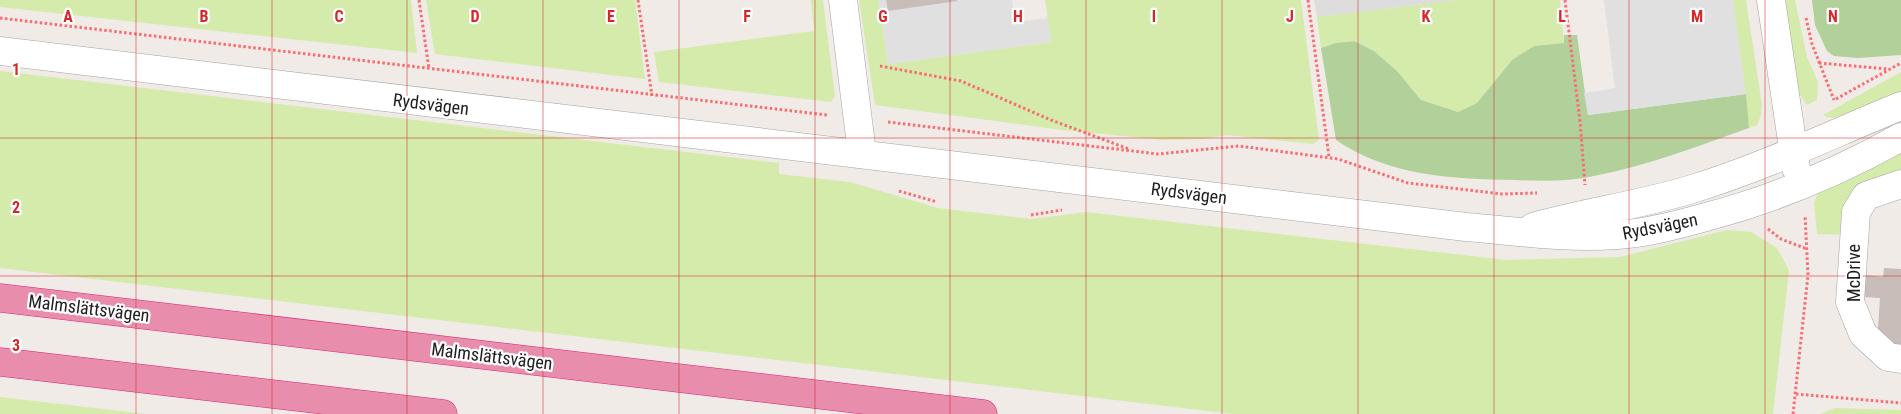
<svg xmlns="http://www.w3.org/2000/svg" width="1901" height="414" font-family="'Roboto Condensed',sans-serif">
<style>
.residential{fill:#dedddd}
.grass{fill:#d4ebac}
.forest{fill:#b2d09a}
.parking{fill:#e0e0e0}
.building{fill:#c8bdb9}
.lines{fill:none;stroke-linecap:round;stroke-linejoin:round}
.minor-casing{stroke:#a4a4a4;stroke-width:29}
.highway-casing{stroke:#dd247f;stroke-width:29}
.path{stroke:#fb6c72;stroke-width:3;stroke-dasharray:2.5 2.5;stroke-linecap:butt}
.minor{stroke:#fff;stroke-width:28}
.highway{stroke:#e88dab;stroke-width:28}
.grid{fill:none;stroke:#d62828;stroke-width:1;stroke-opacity:0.55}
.labels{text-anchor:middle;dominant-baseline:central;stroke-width:4.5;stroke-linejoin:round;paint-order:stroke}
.street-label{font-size:18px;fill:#202020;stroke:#fff}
.grid-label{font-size:16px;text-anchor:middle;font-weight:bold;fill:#d62828;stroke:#fff;stroke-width:4.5;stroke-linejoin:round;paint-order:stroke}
</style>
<rect width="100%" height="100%" fill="#f0ebe6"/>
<polygon class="residential" points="1314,0 1457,0 1317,17"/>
<g class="grass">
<polygon points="0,0 411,0 417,53 0,7"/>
<polygon points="426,0 635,0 645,79 435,54"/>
<polygon points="811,0 823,0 835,96 831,102 659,82 654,52 814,31"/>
<polygon points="859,0 879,0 888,64 1051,42 1045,0 1301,0 1319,140 1313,144 1227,135 1201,139 1164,140 1062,130 875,105"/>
<polygon points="1457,0 1560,0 1564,43 1534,46 1512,60 1477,103 1458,112 1421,100 1398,72 1374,51 1354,41 1336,43 1321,48 1317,17"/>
<polygon points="1733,0 1746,0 1762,105 1761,115 1757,125 1749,128"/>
<polygon points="1783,0 1795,0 1807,57 1818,82 1817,100 1807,105 1800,95 1797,84"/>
<polygon points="0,71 779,163 779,174 850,182 938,208 1031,219 1086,212 1507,260 1620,257 1727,230 1751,232 1777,248 1789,270 1773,414 1233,414 0,268"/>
<path d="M1901,72V93C1885,100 1838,126 1823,115Z"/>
<path d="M1901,149V173C1858,179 1859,199 1846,235L1817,234L1814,203L1819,190Z"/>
<polygon points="0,397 146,414 0,414"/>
<polygon points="1835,408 1901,410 1901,414 1820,414"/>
</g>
<g class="forest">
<polygon points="1812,0 1901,0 1901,55 1858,58 1834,56 1827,51 1815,25"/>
<path d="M1564,35H1577L1588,115L1746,94L1749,128C1698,146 1647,166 1594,176C1568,182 1541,181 1515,180C1453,179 1388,176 1336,140L1321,48L1336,43L1354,41L1374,51L1398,72L1421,100L1458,112L1477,103L1512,60L1534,46L1564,43Z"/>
</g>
<g class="parking">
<polygon points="879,0 1012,0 1015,22 1048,18 1051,42 888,64"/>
<polygon points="1604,0 1733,0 1746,94 1588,115 1584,93 1615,88"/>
</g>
<g class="building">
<polygon points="886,0 957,0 957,1 888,11"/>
<polygon points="1884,268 1901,269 1901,345 1877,343 1880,298 1863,297 1865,275 1883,277"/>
</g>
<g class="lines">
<defs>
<g id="minor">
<polyline points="843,0 862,153"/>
<polyline points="1771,0 1796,168"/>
<path d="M0,51L1466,227C1516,231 1566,239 1617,235C1647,233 1677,225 1706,217C1774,199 1839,172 1901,137"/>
<polyline points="1901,184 1866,196 1856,212 1850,302 1863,334 1888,357 1901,359"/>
<path d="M1533,227C1586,212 1640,205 1692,189C1764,167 1832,134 1901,106"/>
</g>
<g id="highway">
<polyline points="0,298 983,414"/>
<polyline points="0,362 443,414"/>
</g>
</defs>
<use href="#minor" class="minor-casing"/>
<use href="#highway" class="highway-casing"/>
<g class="path">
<polyline points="419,0 429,69"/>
<polyline points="638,0 652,96"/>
<polyline points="1308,0 1329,157"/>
<polyline points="1565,0 1580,121 1585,185"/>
<polyline points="0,18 827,115"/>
<polyline points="1806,18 1812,44 1834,100"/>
<polyline points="1819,63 1888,69"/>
<polyline points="880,66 961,81 1051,120 1129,149"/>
<polyline points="1836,99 1901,63"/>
<polyline points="888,122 1158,154 1239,146 1338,159 1408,183 1502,194 1537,193"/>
<polyline points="899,191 937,202"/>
<polyline points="1031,215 1062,210"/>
<polyline points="1768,229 1781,239 1807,249"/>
<polyline points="1796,394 1901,403"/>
<polyline points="1793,414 1808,275 1805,215"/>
</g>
<use href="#minor" class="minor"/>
<use href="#highway" class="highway"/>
</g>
<path class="grid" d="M136,0V414M272,0V414M407,0V414M543,0V414M679,0V414M815,0V414M950,0V414M1086,0V414M1222,0V414M1358,0V414M1494,0V414M1629,0V414M1765,0V414M0,138H1901M0,276H1901"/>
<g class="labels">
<g class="street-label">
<text transform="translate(431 104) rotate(7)">Rydsvägen</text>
<text transform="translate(1189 193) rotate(7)">Rydsvägen</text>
<text transform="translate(1660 226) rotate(-11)">Rydsvägen</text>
<text transform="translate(1853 273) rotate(-90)">McDrive</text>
<text transform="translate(89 308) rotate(7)">Malmslättsvägen</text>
<text transform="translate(492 356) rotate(7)">Malmslättsvägen</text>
</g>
</g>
<g class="grid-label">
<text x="68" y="22">A</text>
<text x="204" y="22">B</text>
<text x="339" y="22">C</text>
<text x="475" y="22">D</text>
<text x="611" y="22">E</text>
<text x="747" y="22">F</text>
<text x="883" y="22">G</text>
<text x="1018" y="22">H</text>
<text x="1154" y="22">I</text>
<text x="1290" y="22">J</text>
<text x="1426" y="22">K</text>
<text x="1562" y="22">L</text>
<text x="1697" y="22">M</text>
<text x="1833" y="22">N</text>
<text x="16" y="75">1</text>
<text x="16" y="213">2</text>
<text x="16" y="351">3</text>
</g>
</svg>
